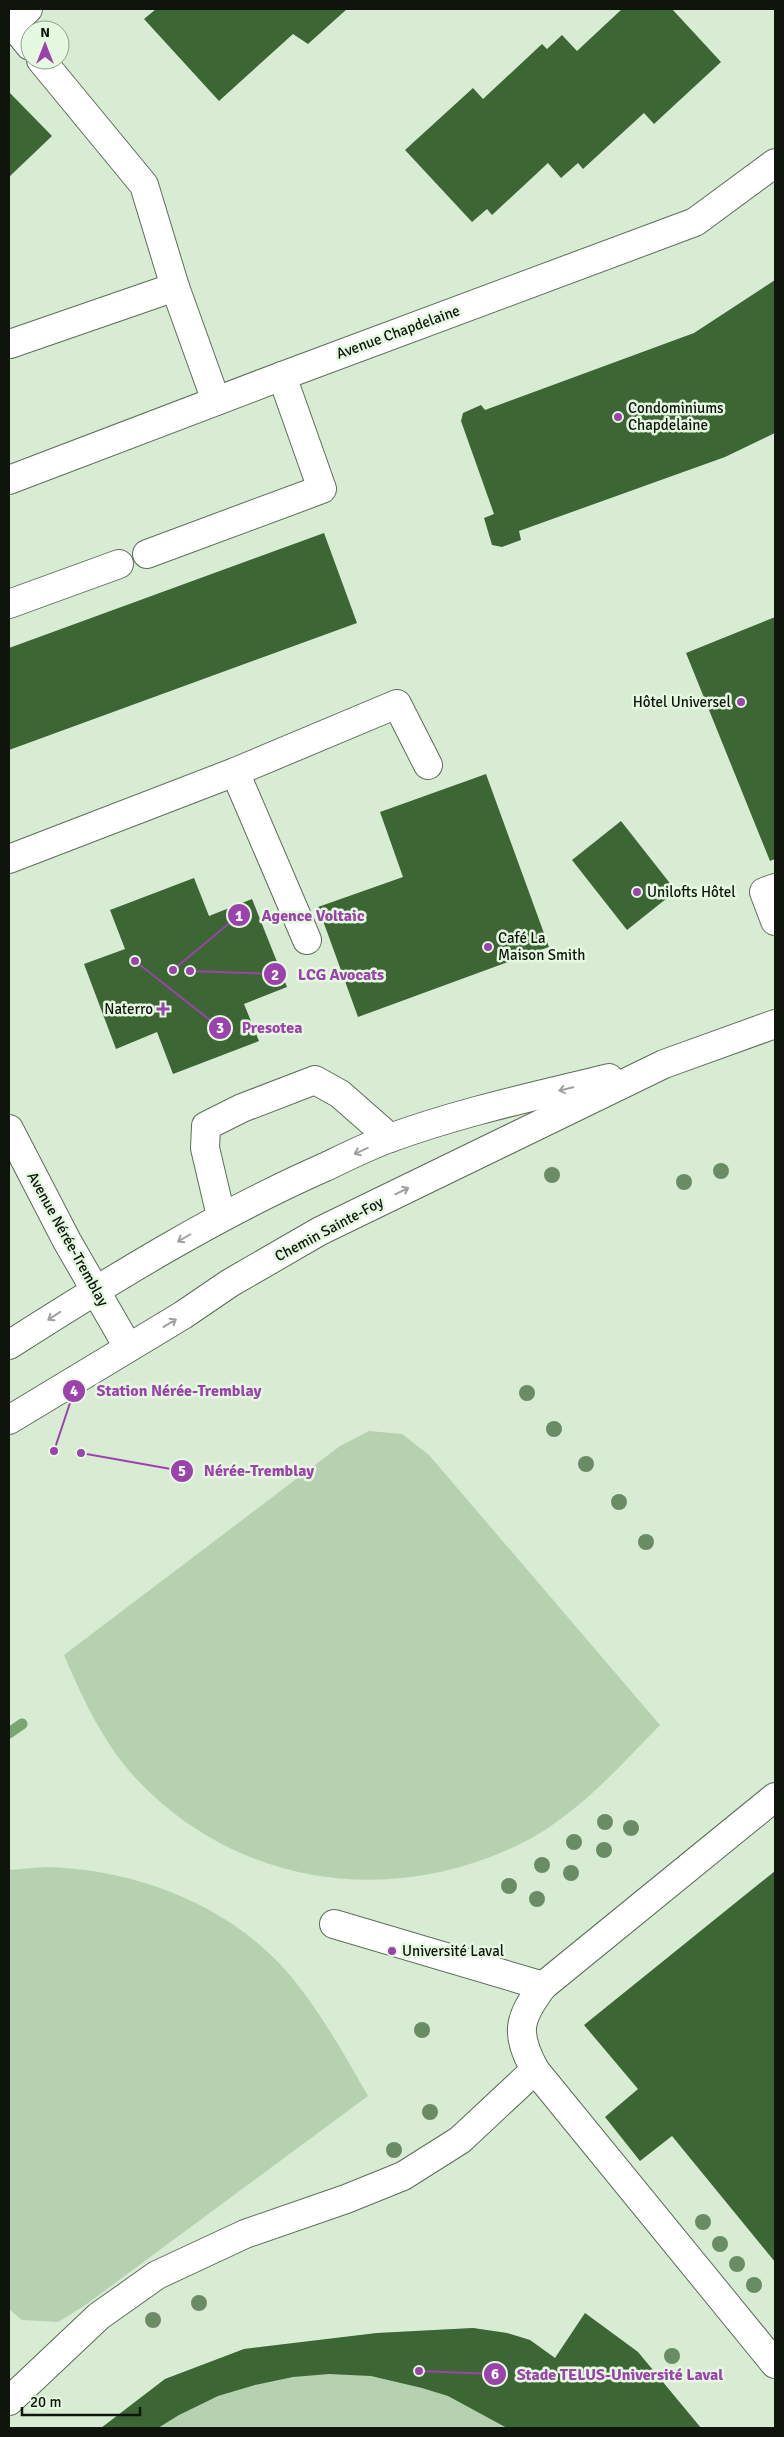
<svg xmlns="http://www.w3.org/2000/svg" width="784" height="2437" font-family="Signika,sans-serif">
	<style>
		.green { fill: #b5d1b0 }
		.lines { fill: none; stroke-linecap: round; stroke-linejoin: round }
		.stream { stroke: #79a671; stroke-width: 11 }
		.building { fill: #3d6635 }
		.minor-casing { stroke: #5c6d59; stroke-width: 30 }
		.major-casing { stroke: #5c6d59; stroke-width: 30 }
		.minor { stroke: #fff; stroke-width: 28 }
		.major { stroke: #fff; stroke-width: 28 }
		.tree { fill: #6a8c64 }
		.oneway { stroke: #9fa19e }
		.poi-dot { fill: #9c42ad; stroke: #e5f9e1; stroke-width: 2 }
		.labels { text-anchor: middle; stroke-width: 5; stroke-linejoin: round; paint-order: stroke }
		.street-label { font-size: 15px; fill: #0f150d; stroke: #e5f9e1 }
		.poi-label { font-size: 15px; fill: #0f150d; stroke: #e5f9e1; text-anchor: start }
		.leader { fill: none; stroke: #9c42ad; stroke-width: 2 }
		.callout-dot { fill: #9c42ad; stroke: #e5f9e1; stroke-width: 2 }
		.mark-label { font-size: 15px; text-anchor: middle; font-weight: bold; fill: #fff }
		.callout-label { font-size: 16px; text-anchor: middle; font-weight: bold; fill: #9c42ad; stroke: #e5f9e1; stroke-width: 5; stroke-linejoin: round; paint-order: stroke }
	</style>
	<rect width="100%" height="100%" fill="#d8ecd4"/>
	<!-- green -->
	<g class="green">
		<path d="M369 1431 402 1434 429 1455 660 1725C618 1768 576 1816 522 1843 390 1909 232 1886 131 1773 101 1738 82 1697 64 1655L340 1446Z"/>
		<path d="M45 1867C135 1869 229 1904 289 1974 320 2011 344 2054 368 2096L84 2306 58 2322 22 2320 9 2309V1870Z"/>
		<path d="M585 2313 638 2352 701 2428H101L165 2379 244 2349 377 2333 473 2328 507 2333 530 2340 555 2358Z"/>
	</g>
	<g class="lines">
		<!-- stream -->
		<path class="stream" d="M9 1733 22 1724"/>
	</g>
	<!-- building -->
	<g class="building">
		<path d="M156 9H347L308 44 293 34 219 101 144 19Z"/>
		<path d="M622 9H672L721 62 654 124 644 113 583 169 578 163 561 178 548 163 492 215 487 209 472 222 405 150 473 88 483 99 542 44 547 49 562 35 577 51Z"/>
		<path d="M9 92 52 136 9 177Z"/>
		<path d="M775 280V433L725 457 519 531 521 540 502 547 492 545 484 518 494 514 461 421 463 413 481 405 485 410 694 333Z"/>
		<path d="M324 533 357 623 9 750V648Z"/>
		<path d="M775 617V859L770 861 686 653Z"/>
		<path d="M486 774 549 947 358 1017 318 907 403 877 380 812Z"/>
		<path d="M621 821 676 891 627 930 572 860Z"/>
		<path d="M194 878 209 916 252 899 287 987 244 1004 259 1041 173 1074 157 1032 116 1049 84 964 125 949 110 910Z"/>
		<path d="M775 1871V2262L672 2136 640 2161 605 2117 638 2089 584 2025Z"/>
		<path d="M585 2313 638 2352 701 2428H507L448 2396 422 2388 371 2376 329 2374 293 2377 255 2385 218 2396 179 2415 158 2428H101L165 2379 244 2349 377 2333 473 2328 507 2333 530 2340 555 2358Z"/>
	</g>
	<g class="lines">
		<!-- minor casing -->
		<g class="minor-casing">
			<g id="minor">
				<path d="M28 9 12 24 30 46"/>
				<path d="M41 60 144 185 175 287 216 401"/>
				<path d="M10 344 175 287"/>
				<path d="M9 480 282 376 695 222 775 163"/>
				<path d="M147 554 322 489 282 376"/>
				<path d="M9 604 119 564"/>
				<path d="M235 772 307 940"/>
				<path d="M9 859 235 772 397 704 428 765"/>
				<path d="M775 888 764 892 775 921"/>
				<path d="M9 1129 67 1241 128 1347"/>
				<path d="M221 1216 205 1148 206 1126 242 1108 315 1080 340 1094 390 1138"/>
				<path d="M334 1924 543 1986"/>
				<path d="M535 2070 775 2364"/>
				<path d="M9 2401 99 2316 157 2275 245 2234 346 2199 403 2176 460 2140 535 2070C515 2033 518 2019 543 1986L775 1797"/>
			</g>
		</g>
		<!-- major casing -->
		<g class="major-casing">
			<g id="major">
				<path d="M9 1345C111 1280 214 1216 325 1167 346 1157 368 1146 390 1138 461 1112 536 1096 609 1078"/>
				<path d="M9 1420 183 1315 230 1283 320 1231 664 1064 775 1024"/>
			</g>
		</g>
		<!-- minor -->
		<use href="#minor" class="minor"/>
		<!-- major -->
		<use href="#major" class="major"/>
	</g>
	<!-- trees -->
	<g class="tree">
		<circle cx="721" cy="1171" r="8"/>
		<circle cx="552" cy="1175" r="8"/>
		<circle cx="684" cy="1182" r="8"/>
		<circle cx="527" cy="1393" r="8"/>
		<circle cx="554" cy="1429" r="8"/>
		<circle cx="586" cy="1464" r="8"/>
		<circle cx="619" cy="1502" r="8"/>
		<circle cx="646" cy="1542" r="8"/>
		<circle cx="605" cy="1822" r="8"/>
		<circle cx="631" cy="1828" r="8"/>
		<circle cx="574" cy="1842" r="8"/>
		<circle cx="604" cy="1850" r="8"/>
		<circle cx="542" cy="1865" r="8"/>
		<circle cx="571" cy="1873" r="8"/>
		<circle cx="509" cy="1886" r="8"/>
		<circle cx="537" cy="1899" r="8"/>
		<circle cx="422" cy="2030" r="8"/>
		<circle cx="430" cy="2112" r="8"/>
		<circle cx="394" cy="2150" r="8"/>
		<circle cx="703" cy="2222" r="8"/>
		<circle cx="720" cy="2244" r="8"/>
		<circle cx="737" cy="2264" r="8"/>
		<circle cx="754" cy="2285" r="8"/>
		<circle cx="199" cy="2303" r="8"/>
		<circle cx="153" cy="2320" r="8"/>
		<circle cx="672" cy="2356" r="8"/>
	</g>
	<!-- one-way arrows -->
	<defs><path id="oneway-shaft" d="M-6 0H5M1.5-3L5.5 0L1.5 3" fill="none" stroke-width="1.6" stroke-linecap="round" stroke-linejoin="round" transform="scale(1.25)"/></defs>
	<g class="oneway">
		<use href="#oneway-shaft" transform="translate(566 1089) rotate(166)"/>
		<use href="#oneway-shaft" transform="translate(361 1151) rotate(156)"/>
		<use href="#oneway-shaft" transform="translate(402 1191) rotate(-26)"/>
		<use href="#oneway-shaft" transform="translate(184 1238) rotate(150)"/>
		<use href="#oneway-shaft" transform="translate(54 1316) rotate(147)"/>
		<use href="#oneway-shaft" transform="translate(170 1323) rotate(-31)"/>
	</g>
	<!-- markers -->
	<g class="poi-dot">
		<circle cx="618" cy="417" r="5"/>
		<circle cx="741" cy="702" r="5"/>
		<circle cx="637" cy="892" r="5"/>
		<circle cx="488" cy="947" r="5"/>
		<path d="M160.5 1001.5h5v5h5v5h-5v5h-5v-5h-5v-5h5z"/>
		<circle cx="392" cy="1951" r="5"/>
	</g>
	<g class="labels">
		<!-- street labels -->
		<g class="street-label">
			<text transform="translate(398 332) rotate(-20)" y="5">Avenue Chapdelaine</text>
			<text transform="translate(329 1229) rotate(-28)" y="5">Chemin Sainte-Foy</text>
			<text transform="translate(68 1239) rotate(61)" y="5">Avenue Nérée-Tremblay</text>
		</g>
		<!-- poi labels -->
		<g class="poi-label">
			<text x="628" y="413">Condominiums<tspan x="628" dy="17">Chapdelaine</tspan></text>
			<text x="731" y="707" text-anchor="end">Hôtel Universel</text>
			<text x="647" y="897">Unilofts Hôtel</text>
			<text x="498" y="943">Café La<tspan x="498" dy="17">Maison Smith</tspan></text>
			<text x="153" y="1014" text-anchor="end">Naterro</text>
			<text x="402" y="1956">Université Laval</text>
		</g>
	</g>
	<!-- callouts -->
	<path class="leader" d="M173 970L239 915M190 971L275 974M135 961L220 1028M54 1451L74 1391M81 1453L182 1471M419 2371L495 2374"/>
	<g class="callout-dot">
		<circle cx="173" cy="970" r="5"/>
		<circle cx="190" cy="971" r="5"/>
		<circle cx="135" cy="961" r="5"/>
		<circle cx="54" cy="1451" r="5"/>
		<circle cx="81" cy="1453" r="5"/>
		<circle cx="419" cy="2371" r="5"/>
		<circle cx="239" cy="915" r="12"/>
		<circle cx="275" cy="974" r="12"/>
		<circle cx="220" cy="1028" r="12"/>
		<circle cx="74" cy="1391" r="12"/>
		<circle cx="182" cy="1471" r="12"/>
		<circle cx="495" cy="2374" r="12"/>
	</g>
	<g class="mark-label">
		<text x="239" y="921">1</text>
		<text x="275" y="980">2</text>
		<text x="220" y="1033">3</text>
		<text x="74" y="1396">4</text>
		<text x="182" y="1476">5</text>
		<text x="495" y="2379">6</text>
	</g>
	<g class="callout-label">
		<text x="313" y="921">Agence Voltaic</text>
		<text x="341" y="980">LCG Avocats</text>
		<text x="272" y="1033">Presotea</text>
		<text x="179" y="1396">Station Nérée-Tremblay</text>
		<text x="259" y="1476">Nérée-Tremblay</text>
		<text x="620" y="2380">Stade TELUS-Université Laval</text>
	</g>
	<!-- border -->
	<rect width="784" height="2437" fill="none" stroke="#0f150d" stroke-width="20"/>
	<!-- north arrow -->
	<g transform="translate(45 45)"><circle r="24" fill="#e5f9e1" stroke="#8f9e8c"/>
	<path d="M0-4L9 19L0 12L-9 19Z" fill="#9c42ad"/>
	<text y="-8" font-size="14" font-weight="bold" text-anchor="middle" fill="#0f150d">N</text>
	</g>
	<!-- scale -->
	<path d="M22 2407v8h118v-8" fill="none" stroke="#0f150d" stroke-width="2.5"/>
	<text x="30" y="2407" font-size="15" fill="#0f150d" stroke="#e5f9e1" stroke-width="4" paint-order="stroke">20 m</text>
</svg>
